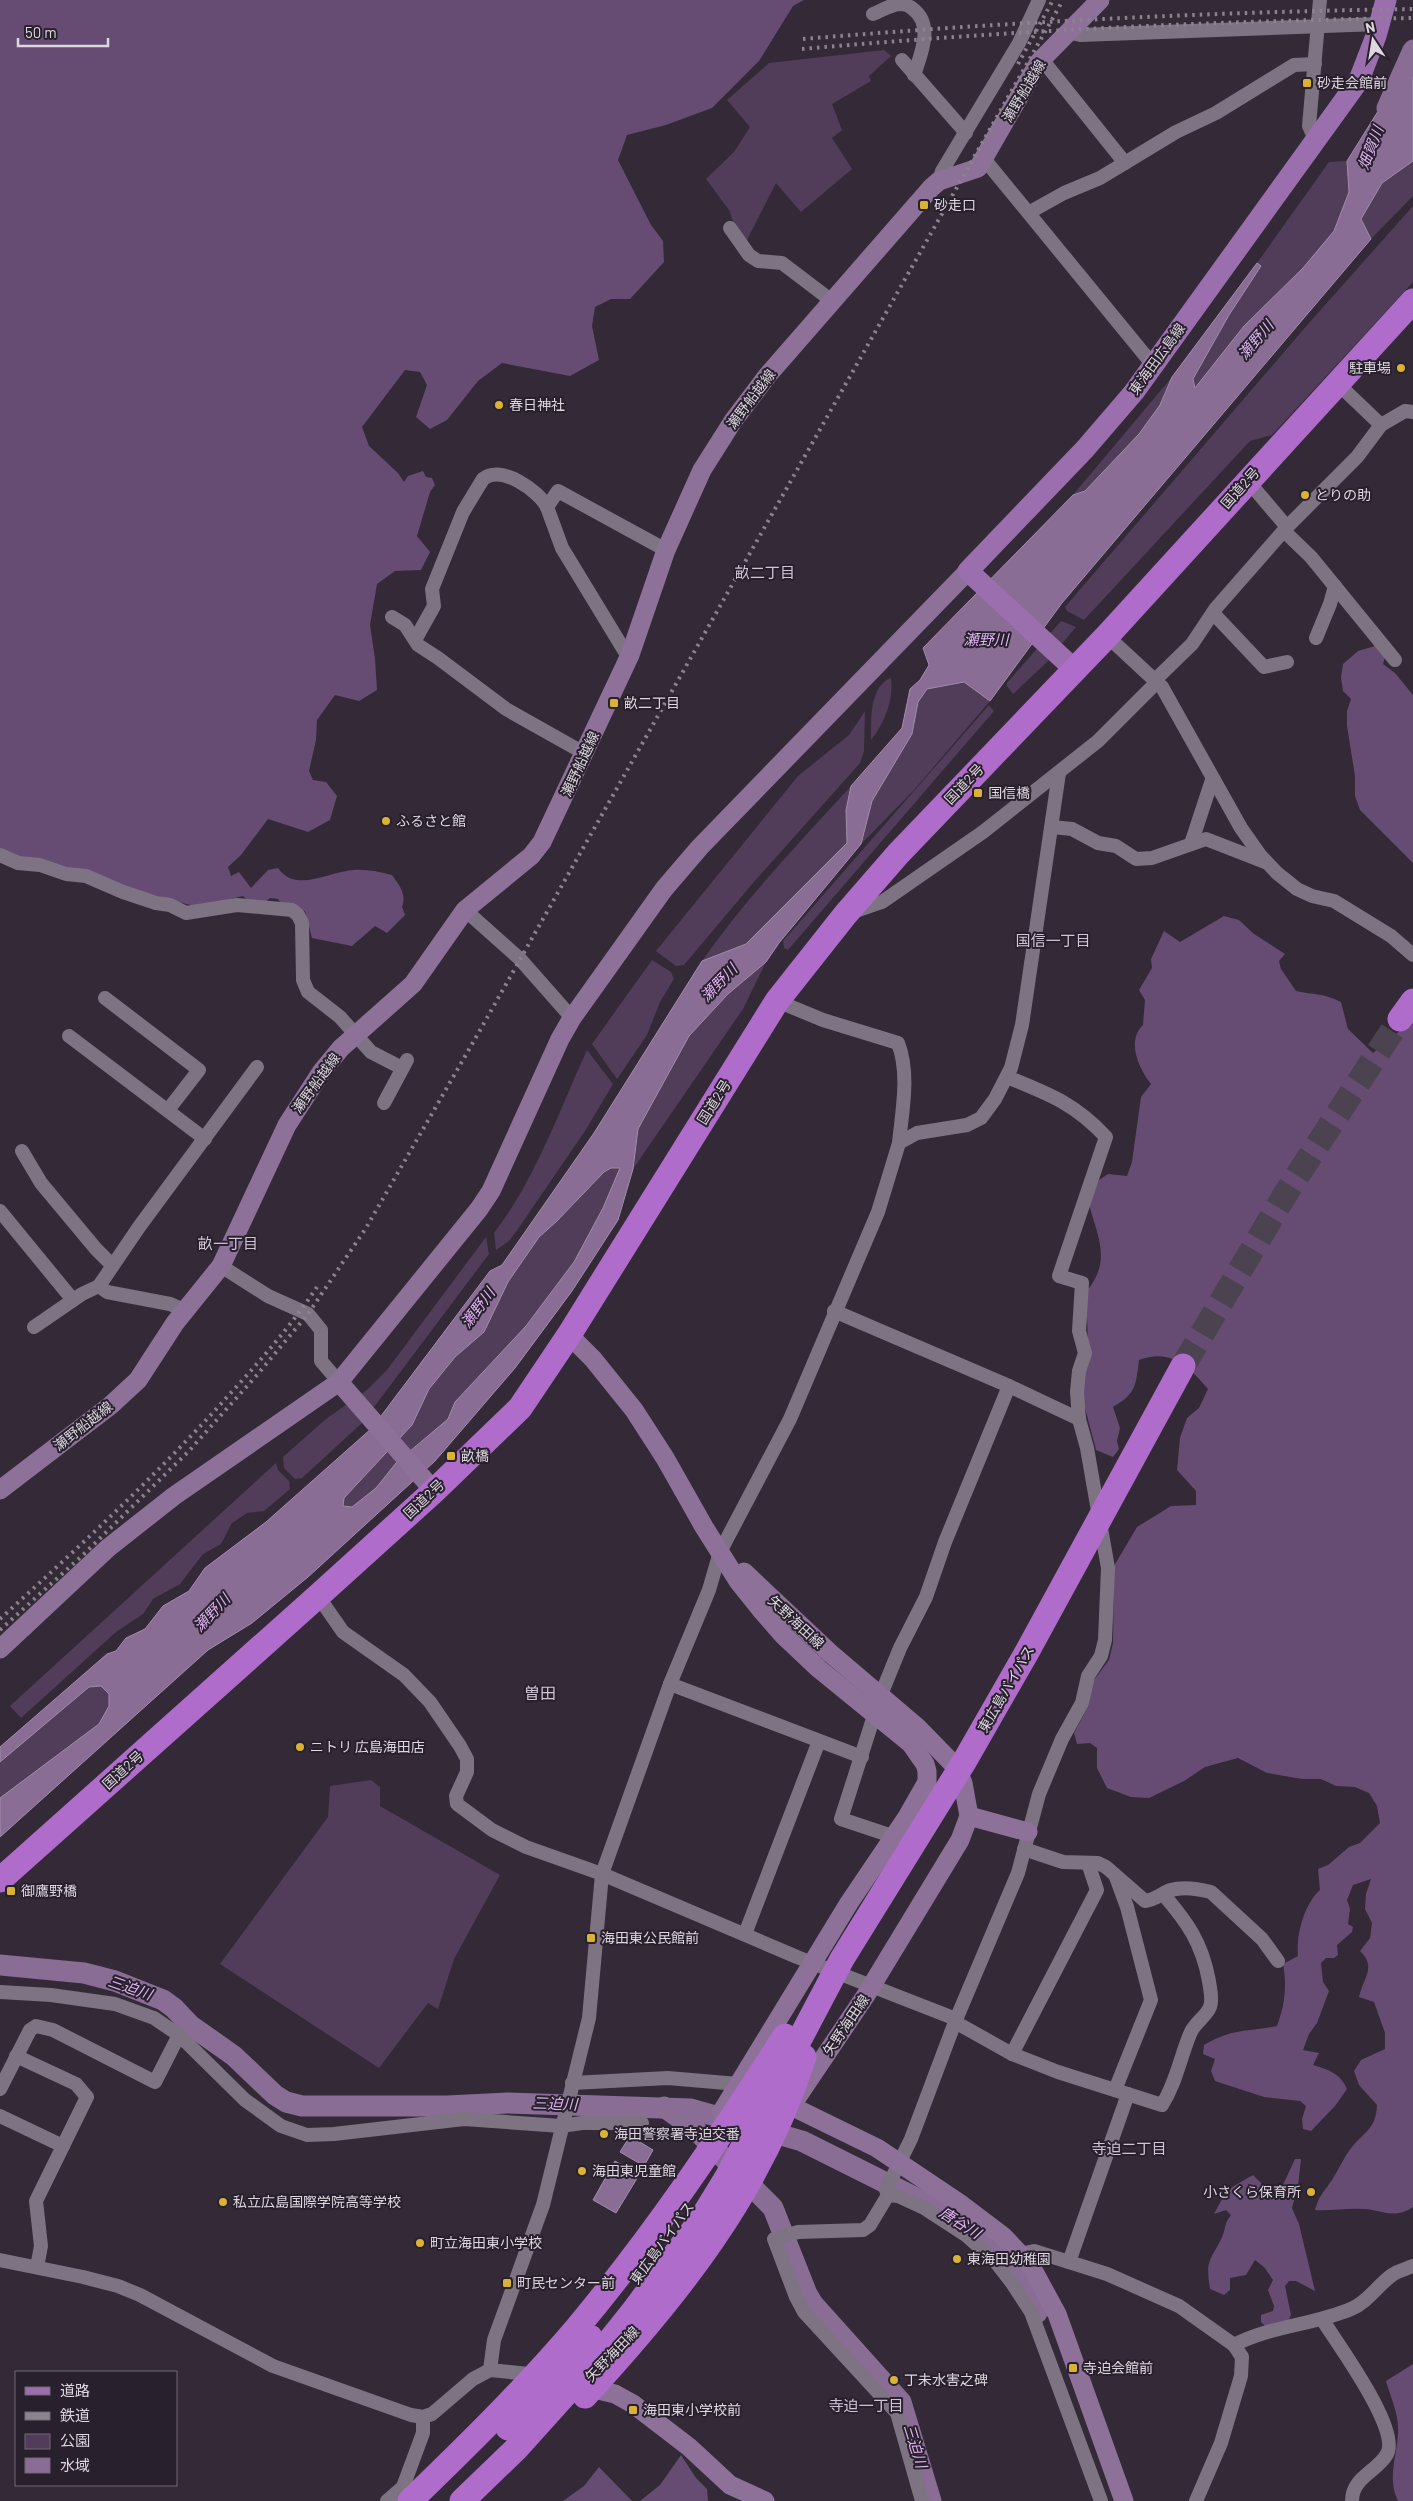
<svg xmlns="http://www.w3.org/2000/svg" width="1413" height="2501" font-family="Barlow,'Noto Sans JP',sans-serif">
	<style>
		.green { fill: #513d59 }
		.forest { fill: #664c72 }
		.water { fill: #896d95; stroke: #a28dab; fill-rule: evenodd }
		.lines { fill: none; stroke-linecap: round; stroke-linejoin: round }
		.river { stroke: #896d95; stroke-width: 21 }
		.highway-tunnel { stroke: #4c4350; stroke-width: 25; stroke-dasharray: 25 12; stroke-linecap: butt }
		.street { stroke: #7e7383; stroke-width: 14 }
		.secondary { stroke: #8d7199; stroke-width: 19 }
		.primary { stroke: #9b6fae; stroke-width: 21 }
		.highway { stroke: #af6ccb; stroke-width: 25 }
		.rail { stroke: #8b838e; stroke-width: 4; stroke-dasharray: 2.5 5; stroke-linecap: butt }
		.poi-dot { fill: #dab334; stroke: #29202d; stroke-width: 2 }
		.labels { text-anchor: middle; stroke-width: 4; stroke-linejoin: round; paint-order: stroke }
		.poi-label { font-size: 14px; fill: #ddd7df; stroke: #29202d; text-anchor: start }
		.street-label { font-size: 14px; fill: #ddd7df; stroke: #29202d }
		.water-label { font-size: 15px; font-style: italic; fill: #dfb4f3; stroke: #29202d }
		.neighbourhood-label { font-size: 15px; fill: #d0c5d6; stroke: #29202d }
		.quarter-label { font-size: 16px; fill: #d0c5d6; stroke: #29202d }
	</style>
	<rect width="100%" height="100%" fill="#332937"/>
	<!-- green -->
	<g class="green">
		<path d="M884 50 891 56 869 76 871 81 832 104 842 130 832 138 852 169 801 212 776 183 746 242 735 227 729 210 706 179 734 152 750 127 727 100 769 63Z"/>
		<path d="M1347 161 1349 192 1334 231 1303 268 1244 326 1195 388 1193 380 1229 315 1260 267 1257 263 1329 162Z"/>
		<path d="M1413 161V196L1371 239 1361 219 1382 183Z"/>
		<path d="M1413 206V282L1272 435 1250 441 1084 620 1067 611 1065 607 1309 323Z"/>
		<path d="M1172 377 1160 405 1139 434 1085 491 1073 495Z"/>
		<path d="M1061 621 1076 627 1046 663 1013 694 1007 686V683Z"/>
		<path d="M891 678C894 700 884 724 871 740 871 722 869 686 891 678Z"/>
		<path d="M964 682 990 701 914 790 861 844 872 801 912 735 918 702 927 689Z"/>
		<path d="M989 705 994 711 788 950 784 948 783 941Z"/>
		<path d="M865 711 864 751 860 763 753 883 684 965 676 966 656 951 798 776 849 735Z"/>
		<path d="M851 786 846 810 847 843 746 944 702 961C746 898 799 843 851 786Z"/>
		<path d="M652 960 671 972 674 979 660 1002 647 1035 617 1079 592 1044Z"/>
		<path d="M766 962 743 1009 633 1169 638 1129 689 1036 728 994Z"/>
		<path d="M587 1050 613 1084 585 1131 518 1229 509 1241 496 1250 494 1233C535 1180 559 1111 587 1050Z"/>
		<path d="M611 1168H620L603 1208 574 1262 526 1326 455 1402 448 1419 396 1463 376 1488 352 1507 343 1506 344 1498 412 1425 429 1389 455 1357 484 1332 508 1282 539 1237 556 1222 604 1172Z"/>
		<path d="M486 1237 489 1254 362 1423 302 1478 295 1479 284 1468 283 1457 326 1419 367 1390 387 1370Z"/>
		<path d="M276 1463 278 1470 289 1481 290 1489 264 1511 247 1513 232 1523 221 1544 203 1554 180 1584 153 1599 143 1614 116 1632 21 1718 10 1706Z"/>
		<path d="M101 1686 109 1694V1706L99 1724 0 1798V1762L89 1687Z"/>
		<path d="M371 1780 380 1787V1806L500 1875 454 1959 438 2009 428 2003 379 2068 220 1964 328 1817 330 1786Z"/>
	</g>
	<!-- forest -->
	<g class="forest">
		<path d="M0 0H804L793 6 759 61 712 108 666 125 627 135 618 160 651 225 663 241 664 262 630 299H611L595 307 592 326 599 360 570 376 502 363 478 381 447 420 430 429 416 417 427 385 420 372 405 370 362 427 369 446 398 473 404 482 408 476 423 471 426 477 432 478 435 485 430 492 417 536 430 552 421 570 395 571 377 584 370 625 375 659 377 690 359 701 335 695 317 720 316 740 309 771 313 780 326 782 337 796 330 820 308 832 268 819 241 855 228 867 231 876 239 872 251 888 268 870 278 868C296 894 329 871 354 870 367 869 379 872 392 875 399 885 407 894 402 907L405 915 387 933 375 926 352 946 312 938 305 911 282 905 278 899 270 898 262 905 250 903 243 896 197 907 0 852Z"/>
		<path d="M1375 646 1385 657 1383 664 1395 673 1413 695V863L1360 810 1355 796V776L1347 726V711L1351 699 1343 691 1341 678 1343 664 1358 651Z"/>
		<path d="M1224 916 1239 920 1254 934 1285 954 1279 961 1281 969 1296 991C1314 995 1323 993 1341 1002L1348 1029 1373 1053 1413 1020V2207C1393 2220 1384 2210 1363 2209 1347 2208 1331 2211 1315 2210 1319 2195 1324 2192 1332 2180 1339 2169 1344 2157 1352 2147 1365 2131 1376 2129 1377 2105L1359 2085 1354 2071 1361 2060 1385 2049V2033L1374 2002 1359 1997C1363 1978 1377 1967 1360 1951L1370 1938 1372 1923 1365 1909 1366 1894 1371 1879 1353 1885 1347 1900 1350 1909 1348 1924 1353 1927 1352 1932 1337 1945 1338 1955 1334 1958H1326L1321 1963 1323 1982 1329 1991 1317 2023 1309 2034 1303 2050 1319 2053 1313 2065C1329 2070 1340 2073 1347 2089L1335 2106 1311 2131 1303 2129 1302 2119 1306 2106 1300 2101 1264 2097 1215 2081 1211 2071 1215 2059 1203 2054 1204 2045C1233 2028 1246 2032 1277 2026 1285 2005 1287 1985 1283 1964L1298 1956C1296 1935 1304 1904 1320 1890L1318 1869 1328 1865 1349 1847 1360 1843 1380 1823 1377 1806 1369 1793 1355 1787 1336 1786 1321 1779H1302L1267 1773 1238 1758 1205 1767 1184 1781 1149 1798 1131 1797 1107 1788 1097 1768V1748L1090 1743 1077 1744 1074 1733 1089 1705 1091 1684 1109 1660 1113 1643 1114 1566 1137 1527 1171 1506 1196 1505V1491L1177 1470 1180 1438 1187 1418 1199 1408 1208 1389C1189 1366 1170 1348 1139 1360 1136 1385 1136 1394 1113 1407L1120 1428 1117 1441 1119 1449 1113 1457 1096 1450 1084 1404 1082 1379 1088 1342 1086 1292C1112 1261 1098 1238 1089 1204L1099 1180 1108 1174 1127 1176 1132 1162 1141 1097 1151 1084C1139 1069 1126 1041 1143 1025L1145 1000 1139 990 1152 968 1151 959 1164 931 1180 942Z"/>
		<path d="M1295 2159H1301L1298 2186 1292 2208 1299 2224 1315 2291 1296 2281H1289L1285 2286 1291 2315 1288 2321 1266 2327 1261 2322V2315L1273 2311 1274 2306 1268 2290 1273 2280 1264 2267 1255 2260 1246 2275 1230 2278V2290L1224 2295 1210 2289C1205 2258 1211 2261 1222 2237 1226 2229 1224 2223 1231 2215L1226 2210 1214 2214 1227 2190 1253 2175 1268 2190 1281 2189Z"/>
		<path d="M1413 2364V2501H1398C1386 2476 1399 2453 1398 2427 1398 2413 1390 2395 1386 2381Z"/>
		<path d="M681 2455 696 2478 707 2489 708 2501H640L660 2485Z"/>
		<path d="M599 2467 632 2501H563L584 2486Z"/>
	</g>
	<!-- water -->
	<g class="water">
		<path d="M1413 75V161L1382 183 1361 219 1371 239 1062 603 990 701 964 682 927 689 918 702 912 734 872 801 861 844 779 943 766 962 728 994 689 1036 638 1129 633 1169 618 1220 572 1291 515 1368 435 1461 308 1577 252 1623 208 1650 0 1837V1798L99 1724 109 1706V1694L101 1686 89 1687 0 1762V1747L107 1654 116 1651 126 1638 145 1629 163 1606 189 1591 205 1568 266 1522 372 1428 490 1271 502 1265 594 1133 702 961 746 944 847 843 846 810 851 786 902 728 910 689 920 680 929 665 923 648 1073 495 1085 491 1139 434 1160 405 1172 377 1257 263 1261 266 1229 315 1193 379 1195 388 1244 326 1303 268 1334 231 1349 192 1347 161 1395 84ZM611 1168H620L603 1208 574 1262 526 1326 455 1402 448 1419 396 1463 376 1488 352 1507 343 1506 344 1498 412 1425 429 1389 455 1357 484 1332 508 1282 539 1237 556 1222 604 1172Z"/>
		<path d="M630 2136 653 2150 644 2166 620 2152Z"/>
		<path d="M615 2161 639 2175 616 2213 593 2200Z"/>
	</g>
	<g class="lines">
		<!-- river -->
		<g class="river">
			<path d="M1387 108 1413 50"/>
			<path d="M0 1965 84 1973 115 1981 163 2000 174 2008 190 2025 234 2056 275 2095 286 2102 302 2106H447L508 2103 691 2109 802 2141 958 2219C992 2244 1020 2274 1037 2313"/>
			<path d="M664 2107 696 2130 773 2208 807 2294 813 2304 901 2402 931 2501"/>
		</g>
		<!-- highway-tunnel -->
		<path class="highway-tunnel" d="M1183 1366 1286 1193 1400 1019"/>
		<!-- street -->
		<g class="street">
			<path d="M873 14C881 11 890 5 899 4 905 4 908 5 913 9 934 25 921 54 914 75"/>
			<path d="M1069 32 1080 35 1379 24"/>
			<path d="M902 60 966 133"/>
			<path d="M1039 62 1048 67 1125 163"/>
			<path d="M1315 139 1309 126 1320 0"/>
			<path d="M985 160 1153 365"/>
			<path d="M939 181 942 171 1019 43 1039 0"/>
			<path d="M1030 212 1064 193 1100 178 1176 132 1216 113 1294 65 1315 64"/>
			<path d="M730 228 749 255 758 261 782 263 832 301"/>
			<path d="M1337 383 1381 425"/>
			<path d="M1247 480 1287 527"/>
			<path d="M1284 531 1311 557 1395 660"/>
			<path d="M1213 613 1264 667 1287 662"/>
			<path d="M392 617 405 625 418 645 438 658 506 709 584 753"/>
			<path d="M1107 636 1162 687 1241 828 1260 855 1277 873 1297 889 1312 896 1334 901 1391 936 1413 955"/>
			<path d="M1316 638 1330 604 1335 586"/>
			<path d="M415 640 434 606 432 589 463 512 483 479C501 464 539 491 547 507"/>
			<path d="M630 655 624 650 562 548 547 507 558 491 666 550"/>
			<path d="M1155 680 1192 644 1216 608 1287 527 1357 457 1381 425 1405 411 1413 412"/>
			<path d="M1052 827 1072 829 1098 843 1116 846 1136 859 1152 858 1206 839 1265 862"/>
			<path d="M1191 844 1212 780"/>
			<path d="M0 855 18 863 40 865 66 874 86 876 123 892 156 903 170 905 186 913 237 905 292 910 298 915 302 923 303 980 308 992 340 1017 371 1052 402 1068"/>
			<path d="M465 910 520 959 572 1018"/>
			<path d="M850 913 882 902 983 832 1098 741 1157 682"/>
			<path d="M105 998 199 1070 168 1110"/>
			<path d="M777 1001 823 1020 898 1043C910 1074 902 1111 899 1143"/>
			<path d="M69 1036 205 1139"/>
			<path d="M1007 1077C1049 1094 1074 1103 1106 1137L1059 1276 1082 1283 1079 1331 1085 1353 1079 1371 1077 1392 1079 1419"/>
			<path d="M384 1103 407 1060"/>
			<path d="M22 1151 41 1183 96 1249 112 1265"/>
			<path d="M0 1211 73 1300"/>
			<path d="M221 1266 268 1296 308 1314 321 1330V1361L339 1382"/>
			<path d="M99 1286 107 1292 170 1304 184 1310"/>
			<path d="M834 1311 1009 1386 1079 1419 1087 1448 1108 1568 1105 1640 1101 1656 1088 1676 1082 1703 1062 1739 1039 1794 1018 1873 955 2022 911 2139 886 2190 888 2195 870 2225 863 2230 798 2232 774 2239 796 2297 804 2312 897 2413 922 2501"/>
			<path d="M34 1327 82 1294 99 1286 139 1227 257 1067"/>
			<path d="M318 1596 343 1632 404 1675 430 1702 460 1746 467 1759V1772L456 1796 457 1804 492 1830 526 1847 602 1874 797 1957 956 2019"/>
			<path d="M670 1684 862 1757"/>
			<path d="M895 1837 841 1819 880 1697 900 1648 926 1597 945 1542 1009 1386"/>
			<path d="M1024 1849 1063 1862 1098 1863 1106 1867 1145 1901C1155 1900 1162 1893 1171 1890 1184 1886 1199 1889 1211 1892L1262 1939 1278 1961"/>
			<path d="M745 1934 819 1741"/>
			<path d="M0 1992 51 1995 115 2004 154 2018 179 2035 245 2100 281 2126 307 2135 334 2134 464 2119 561 2126 582 2123H642"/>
			<path d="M955 2022 1012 2054 1058 2072 1162 2105C1176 2083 1180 2058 1190 2034 1194 2023 1206 2017 1210 2007 1213 1999 1210 1989 1209 1981 1202 1943 1188 1923 1163 1894"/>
			<path d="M1012 2054 1097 1890 1088 1863"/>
			<path d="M16 2056 76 2084 87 2097 36 2201 41 2246 37 2267"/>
			<path d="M572 2083 668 2078 738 2084 745 2087"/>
			<path d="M0 2089 30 2030 36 2026 53 2030 155 2082 179 2035"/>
			<path d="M1115 2090 1151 2000 1127 1907 1116 1877"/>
			<path d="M0 2116 63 2146"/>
			<path d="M888 2195 898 2196 924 2208 967 2236 995 2261 1012 2283 1031 2312 1101 2501"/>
			<path d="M1020 2254 1034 2251 1107 2274 1179 2306 1234 2345C1270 2326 1313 2325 1351 2309 1368 2302 1377 2286 1392 2275 1397 2271 1406 2269 1413 2266"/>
			<path d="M0 2260 83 2277 118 2286 140 2295 273 2366 411 2415 423 2417 432 2414 473 2379 490 2370 538 2375"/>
			<path d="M1069 2262 1128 2094"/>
			<path d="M1322 2319C1336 2342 1401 2429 1387 2454 1377 2472 1352 2477 1352 2501"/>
			<path d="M490 2370 494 2340 543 2205 589 2018 602 1874 670 1684 709 1590 720 1552 790 1419 878 1212 899 1143 917 1133 967 1125 981 1118 995 1099 1011 1068 1022 1025 1059 773"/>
			<path d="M387 2501 403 2487 423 2433V2417"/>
			<path d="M1196 2501 1221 2443 1241 2376 1242 2357 1234 2345"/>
		</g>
		<!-- secondary -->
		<g class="secondary">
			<path d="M569 1335 593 1359 634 1410 665 1458 704 1527 738 1581 762 1611 783 1635 819 1669 911 1744 925 1764 927 1771V1782L907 1817 849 1903 721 2113"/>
			<path d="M339 1382 434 1491"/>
			<path d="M0 1490 111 1405 138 1380 175 1323 221 1266 287 1125 322 1071 341 1048 413 984 465 910 531 856 542 842 630 655 666 550 702 470 733 421 767 376 931 188 939 181 978 168 1039 62 1100 0"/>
			<path d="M744 1572 830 1653 917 1727 956 1767 963 1783 969 1816 960 1840 866 1995 794 2102"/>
			<path d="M0 1649 108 1548 174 1496 339 1382 479 1209 491 1191 560 1039 572 1018 664 889 700 847 968 571"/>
			<path d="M969 1816 1028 1832"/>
			<path d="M791 2106 877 2148 962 2205 1003 2236 1020 2254 1032 2268 1057 2314 1124 2501"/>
			<path d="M581 2386 615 2394 633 2404 689 2447 730 2485 765 2501"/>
		</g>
		<!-- primary -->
		<path class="primary" d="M1074 669 968 571 1085 449 1134 392 1359 80 1376 36 1386 0"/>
		<!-- highway -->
		<g class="highway">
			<path d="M1400 1019 1413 1001"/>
			<path d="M0 1880 318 1596 434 1491 520 1408 569 1335 777 1001 845 915 898 854 1107 636 1413 301"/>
			<path d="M585 2396C679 2294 761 2191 804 2057"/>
			<path d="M508 2428 548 2388 590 2337"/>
			<path d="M410 2501C467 2446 524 2390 576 2329 653 2237 721 2136 785 2036"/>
			<path d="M462 2501 517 2448 580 2378 635 2309 700 2221 727 2177 842 1959 964 1762 1027 1652 1183 1366"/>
		</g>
		<!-- rail -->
		<g class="rail">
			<path d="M803 39C1006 22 1209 12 1413 9"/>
			<path d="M802 49C1006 31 1209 21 1413 18"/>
			<path d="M1018 64 1053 0"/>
			<path d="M0 1619C79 1547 157 1475 228 1396 260 1361 291 1326 317 1287"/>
			<path d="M0 1630 84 1554 188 1452 257 1375 308 1314 366 1228 479 1032 1063 0"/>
		</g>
	</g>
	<!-- markers -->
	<g class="poi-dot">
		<rect x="1302" y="78" width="10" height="10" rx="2.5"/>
		<rect x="919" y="200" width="10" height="10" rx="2.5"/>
		<circle cx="1401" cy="368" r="5"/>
		<circle cx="499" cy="405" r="5"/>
		<circle cx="1305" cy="495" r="5"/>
		<rect x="609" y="698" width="10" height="10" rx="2.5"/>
		<rect x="973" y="788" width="10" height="10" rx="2.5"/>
		<circle cx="386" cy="821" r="5"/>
		<rect x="446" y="1451" width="10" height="10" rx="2.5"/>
		<circle cx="300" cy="1747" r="5"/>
		<rect x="6" y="1886" width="10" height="10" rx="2.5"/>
		<rect x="586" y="1933" width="10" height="10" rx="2.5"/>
		<circle cx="604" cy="2134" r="5"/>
		<circle cx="582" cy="2171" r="5"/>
		<circle cx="1311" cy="2192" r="5"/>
		<circle cx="223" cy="2202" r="5"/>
		<circle cx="420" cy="2243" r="5"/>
		<circle cx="957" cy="2259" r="5"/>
		<rect x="502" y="2278" width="10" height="10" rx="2.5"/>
		<rect x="1068" y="2363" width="10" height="10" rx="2.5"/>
		<circle cx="894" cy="2380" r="5"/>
		<rect x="628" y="2405" width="10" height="10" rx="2.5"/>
	</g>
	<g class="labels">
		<!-- poi labels -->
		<g class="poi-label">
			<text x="1317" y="88">砂走会館前</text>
			<text x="934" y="210">砂走口</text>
			<text x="1391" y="373" text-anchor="end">駐車場</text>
			<text x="509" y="410">春日神社</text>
			<text x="1315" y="500">とりの助</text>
			<text x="624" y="708">畝二丁目</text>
			<text x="988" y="798">国信橋</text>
			<text x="396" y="826">ふるさと館</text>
			<text x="461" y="1461">畝橋</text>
			<text x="310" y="1752">ニトリ 広島海田店</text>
			<text x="21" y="1896">御鷹野橋</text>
			<text x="601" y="1943">海田東公民館前</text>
			<text x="614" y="2139">海田警察署寺迫交番</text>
			<text x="592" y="2176">海田東児童館</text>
			<text x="1301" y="2197" text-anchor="end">小さくら保育所</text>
			<text x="233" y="2207">私立広島国際学院高等学校</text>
			<text x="430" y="2248">町立海田東小学校</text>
			<text x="967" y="2264">東海田幼稚園</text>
			<text x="517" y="2288">町民センター前</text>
			<text x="1083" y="2373">寺迫会館前</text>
			<text x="904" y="2385">丁未水害之碑</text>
			<text x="643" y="2415">海田東小学校前</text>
		</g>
		<!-- street labels -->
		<g class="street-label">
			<text transform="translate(1024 91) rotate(-59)" y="5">瀬野船越線</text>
			<text transform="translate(1157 359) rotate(-54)" y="5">東海田広島線</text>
			<text transform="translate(751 399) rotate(-53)" y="5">瀬野船越線</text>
			<text transform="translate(1240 488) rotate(-48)" y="5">国道2号</text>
			<text transform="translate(580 764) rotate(-65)" y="5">瀬野船越線</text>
			<text transform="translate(964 784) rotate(-46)" y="5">国道2号</text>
			<text transform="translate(316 1083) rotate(-54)" y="5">瀬野船越線</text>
			<text transform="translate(714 1102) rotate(-58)" y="5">国道2号</text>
			<text transform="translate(83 1426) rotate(-38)" y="5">瀬野船越線</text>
			<text transform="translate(424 1499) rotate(-43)" y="5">国道2号</text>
			<text transform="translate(796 1622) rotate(43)" y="5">矢野海田線</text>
			<text transform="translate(1006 1689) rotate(-60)" y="5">東広島バイパス</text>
			<text transform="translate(123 1770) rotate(-42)" y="5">国道2号</text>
			<text transform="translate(846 2025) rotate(-56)" y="5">矢野海田線</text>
			<text transform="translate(662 2243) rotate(-54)" y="5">東広島バイパス</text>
			<text transform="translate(612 2354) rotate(-46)" y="5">矢野海田線</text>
		</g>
		<!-- water labels -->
		<g class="water-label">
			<text transform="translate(1371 148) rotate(-69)" y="5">畑賀川</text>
			<text transform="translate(1256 340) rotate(-50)" y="5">瀬野川</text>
			<text x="986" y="645">瀬野川</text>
			<text transform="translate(719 983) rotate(-46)" y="5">瀬野川</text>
			<text transform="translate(478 1308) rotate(-53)" y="5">瀬野川</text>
			<text transform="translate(212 1613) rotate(-47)" y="5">瀬野川</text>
			<text transform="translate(130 1988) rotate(19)" y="5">三迫川</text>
			<text transform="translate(555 2104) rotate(2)" y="5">三迫川</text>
			<text transform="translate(960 2223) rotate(32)" y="5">唐谷川</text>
			<text transform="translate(915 2446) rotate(73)" y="5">三迫川</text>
		</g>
		<!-- neighbourhood labels -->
		<g class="neighbourhood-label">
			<text x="765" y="578">畝二丁目</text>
			<text x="1053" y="946">国信一丁目</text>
			<text x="228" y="1249">畝一丁目</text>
			<text x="1129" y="2154">寺迫二丁目</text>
			<text x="866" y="2411">寺迫一丁目</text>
		</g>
		<!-- quarter labels -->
		<g class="quarter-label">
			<text x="540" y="1699">曽田</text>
		</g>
	</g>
	<!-- legend -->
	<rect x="15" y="2371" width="162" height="115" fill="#29202d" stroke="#716974"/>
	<rect x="25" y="2387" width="25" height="8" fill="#9b6fae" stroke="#716974"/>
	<text x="60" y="2396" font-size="15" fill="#ddd7df">道路</text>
	<rect x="25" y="2412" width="25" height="8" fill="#8b838e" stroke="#716974"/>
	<text x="60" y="2421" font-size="15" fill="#ddd7df">鉄道</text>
	<rect x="25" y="2434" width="25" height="15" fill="#513d59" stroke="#716974"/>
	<text x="60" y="2446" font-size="15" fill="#ddd7df">公園</text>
	<rect x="25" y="2458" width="25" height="15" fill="#896d95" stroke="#716974"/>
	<text x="60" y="2471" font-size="15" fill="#ddd7df">水域</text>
	<!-- north arrow -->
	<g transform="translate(1373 40) rotate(348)" stroke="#29202d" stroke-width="4" paint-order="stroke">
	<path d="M0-4L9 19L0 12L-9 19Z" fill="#ddd7df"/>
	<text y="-8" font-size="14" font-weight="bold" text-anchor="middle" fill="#ddd7df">N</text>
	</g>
	<!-- scale -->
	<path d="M18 38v8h90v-8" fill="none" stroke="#ddd7df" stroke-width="2.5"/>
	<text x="25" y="38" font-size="15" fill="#ddd7df" stroke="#29202d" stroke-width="4" paint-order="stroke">50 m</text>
</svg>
